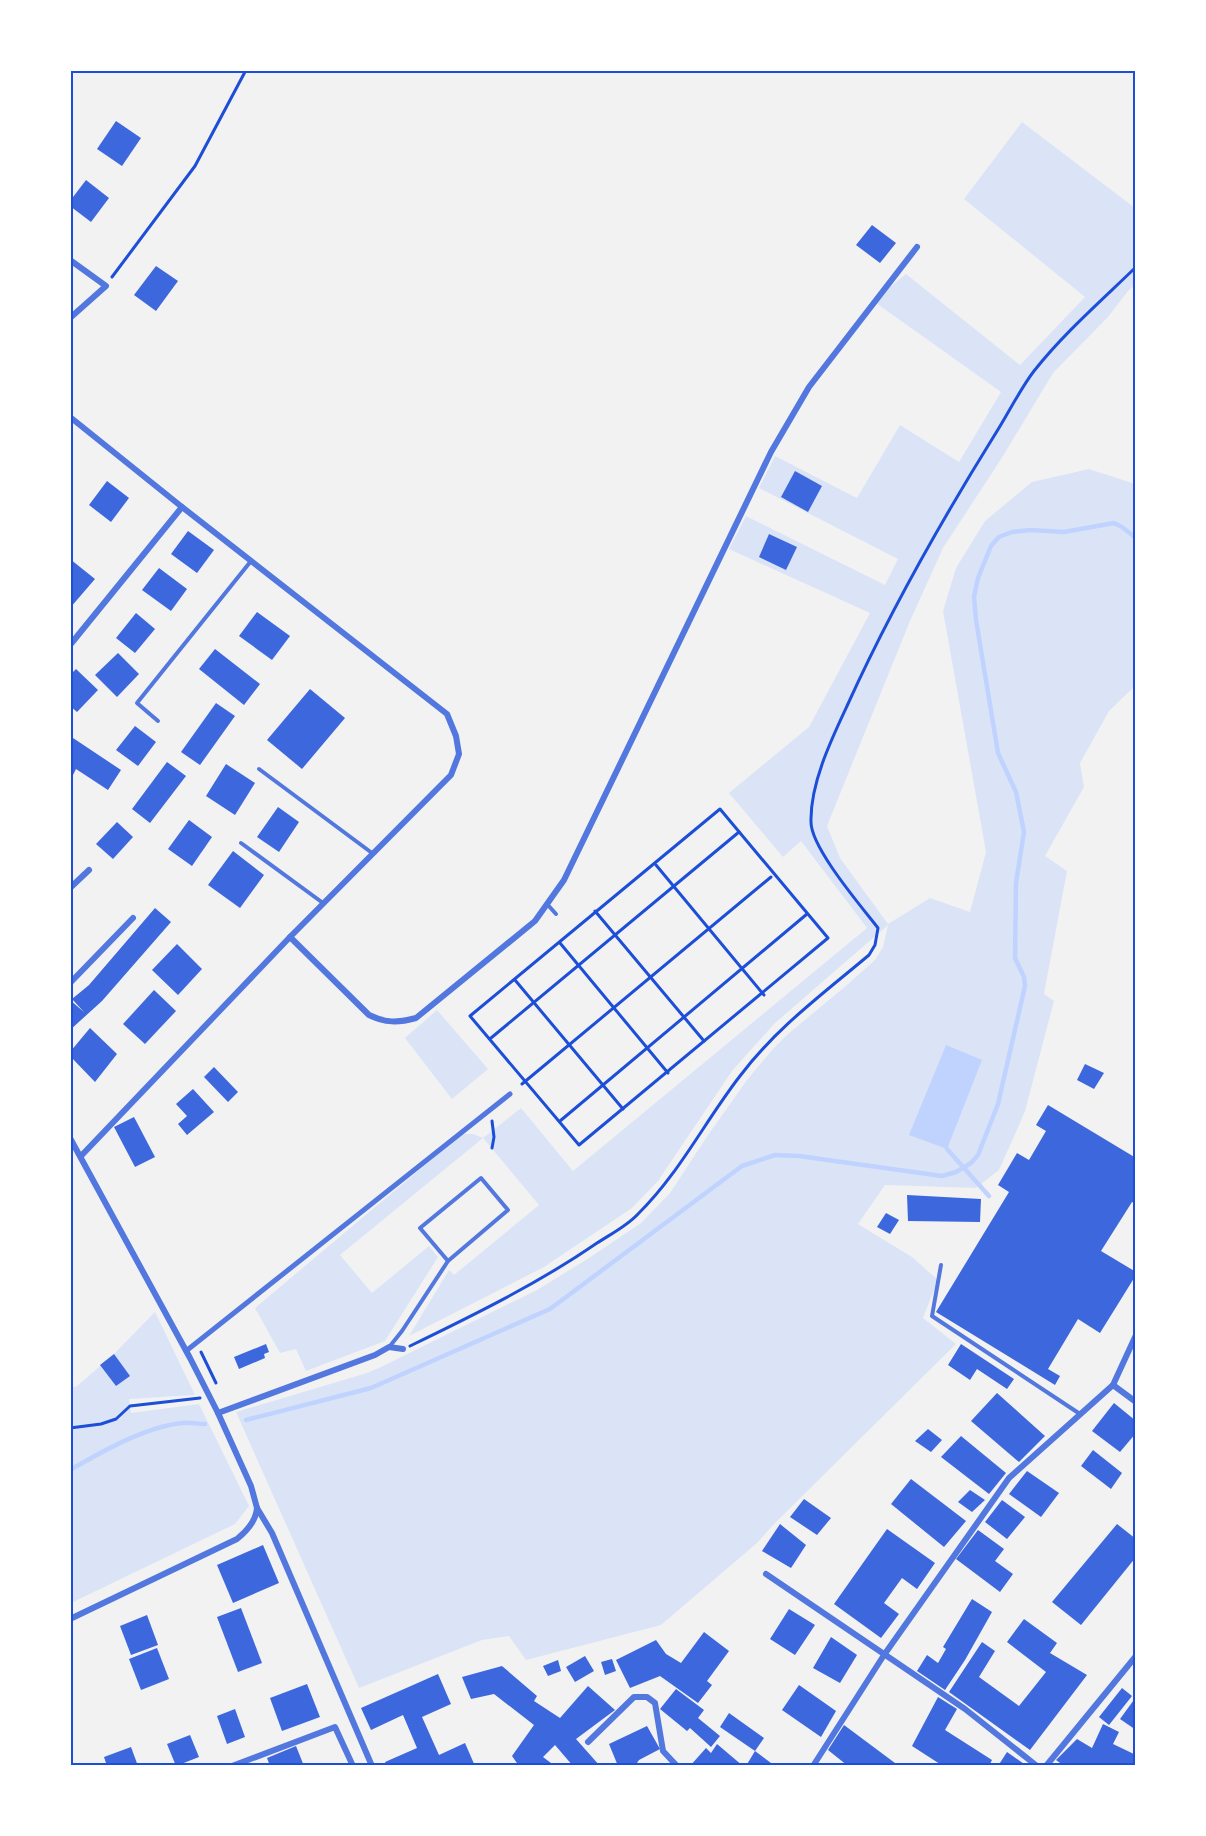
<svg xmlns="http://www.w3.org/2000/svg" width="1206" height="1836" font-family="Karla,sans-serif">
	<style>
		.green { fill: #dbe4f7 }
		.water { fill: #bfd3fe }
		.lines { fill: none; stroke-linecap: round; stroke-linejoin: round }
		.stream { stroke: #bfd3fe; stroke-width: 4.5 }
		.building { fill: #3d67dc }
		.path { stroke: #1d4ed8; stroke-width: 3 }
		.service { stroke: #5277de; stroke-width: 4 }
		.pedestrian { stroke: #5277de; stroke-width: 5 }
		.minor { stroke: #5277de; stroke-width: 6 }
		.neatline { fill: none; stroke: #1d4ed8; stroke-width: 2 }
	</style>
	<rect width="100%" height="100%" fill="#f2f2f2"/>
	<!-- green -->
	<g class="green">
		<path d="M1022 122 1135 208V285L1128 291 1108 317 1053 373 1003 456 943 548 910 621 827 826 840 858 888 924 930 898 970 912 986 852 943 611 956 568 985 521 1032 482 1089 469 1135 484V686L1109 711 1080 763 1084 787 1045 856 1067 871 1044 994 1054 1001 1025 1111 1016 1132 999 1170 976 1188 885 1185 858 1224 912 1257 938 1280 923 1318 956 1344 774 1524 757 1543 661 1625 526 1660 509 1636 482 1640 359 1688 236 1412 367 1373 381 1367 537 1290 589 1258 641 1223 670 1193 708 1135 747 1080 772 1050 788 1034 847 985 875 960 883 947 888 925 775 1023 732 1071 658 1181 632 1208 544 1267 409 1336 449 1270 454 1275 539 1205 483 1138 340 1255 372 1293 429 1246 438 1257 385 1341 306 1371 296 1349 280 1353 255 1308 462 1134H473L483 1138 521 1108 573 1171 867 928 801 841 783 857 729 793 809 727 870 613 729 549 746 516 885 585 898 559 759 488 775 456 857 498 900 425 959 462 1001 392 876 303 885 291 906 274 1020 365 1085 297 964 199Z"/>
		<path d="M437 1010 488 1069 452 1099 405 1038Z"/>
		<path d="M155 1312 195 1395 129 1399 131 1413 199 1404 249 1506 235 1524 71 1603V1386L76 1387 114 1354Z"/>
	</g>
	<!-- water -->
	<path class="water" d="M946 1045 982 1060 947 1149 909 1135Z"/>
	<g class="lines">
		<!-- stream -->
		<g class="stream">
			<path d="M947 1149 989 1196"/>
			<path d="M246 1420 371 1388 550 1309 742 1166 775 1155 799 1156 942 1176 956 1172 971 1163 978 1155 998 1104 1025 986 1024 977 1015 958 1016 883 1024 832 1016 792 998 753 976 620 974 597 978 578 991 546 999 537 1012 532 1031 530 1064 532 1114 523 1122 527 1136 538"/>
			<path d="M70 1470C103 1451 145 1427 182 1423 189 1422 198 1424 205 1424"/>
		</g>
	</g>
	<!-- building -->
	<g class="building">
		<path d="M116 121 141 138 122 166 97 149Z"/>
		<path d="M86 180 109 198 91 222 70 206V201Z"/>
		<path d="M872 225 896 243 880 263 856 245Z"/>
		<path d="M156 266 178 281 156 311 134 295Z"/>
		<path d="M795 471 822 486 808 512 781 497Z"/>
		<path d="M107 481 129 498 111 522 89 505Z"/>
		<path d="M188 531 214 550 197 573 171 554Z"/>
		<path d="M769 534 797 547 786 570 759 557Z"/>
		<path d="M70 559 95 579 70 608Z"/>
		<path d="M159 568 187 589 171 611 142 590Z"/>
		<path d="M257 612 290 636 272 660 239 636Z"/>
		<path d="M136 613 155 629 135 653 116 638Z"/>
		<path d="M215 649 260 684 244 705 199 669Z"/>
		<path d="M118 653 139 674 117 697 95 675Z"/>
		<path d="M76 669 98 690 77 712 70 706V675Z"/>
		<path d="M310 689 345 718 302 769 267 740Z"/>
		<path d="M216 703 235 716 200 765 181 752Z"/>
		<path d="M135 726 156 742 138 766 116 750Z"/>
		<path d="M73 738 121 770 108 790 76 769 73 775 70 773V741Z"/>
		<path d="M167 762 186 776 150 823 132 809Z"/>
		<path d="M226 764 255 783 235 815 206 796Z"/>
		<path d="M278 807 299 822 279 852 257 837Z"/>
		<path d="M189 820 212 837 192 866 168 849Z"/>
		<path d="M117 822 133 837 113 859 96 844Z"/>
		<path d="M233 851 264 875 240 908 208 885Z"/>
		<path d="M155 908 171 922 102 1001 70 1030V1000L84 1012 72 999 89 985Z"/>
		<path d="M177 944 202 969 178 995 152 970Z"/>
		<path d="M154 990 176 1011 145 1044 123 1024Z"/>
		<path d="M90 1028 117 1054 95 1082 70 1056V1052Z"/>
		<path d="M1085 1064 1104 1073 1094 1089 1077 1080Z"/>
		<path d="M214 1067 238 1092 228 1102 204 1077Z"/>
		<path d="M193 1089 214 1112 187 1135 178 1124 187 1116 176 1104Z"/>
		<path d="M1048 1105 1136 1158V1204L1132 1202 1101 1251 1136 1272V1275L1100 1333 1078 1319 1048 1369 1060 1376 1055 1385 936 1312 1009 1192 998 1185 1017 1153 1029 1160 1046 1131 1036 1125Z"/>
		<path d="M134 1117 155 1157 135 1167 114 1127Z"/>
		<path d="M907 1195 981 1199 980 1222 908 1221Z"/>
		<path d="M886 1213 899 1220 890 1234 877 1227Z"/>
		<path d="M266 1344 269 1352 264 1354 265 1358 239 1369 234 1357Z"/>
		<path d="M961 1344 1014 1379 1007 1389 977 1369 970 1380 948 1365Z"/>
		<path d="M114 1354 130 1376 116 1386 100 1365Z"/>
		<path d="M997 1393 1045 1436 1019 1462 971 1421Z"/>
		<path d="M1114 1403 1136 1421V1433L1120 1452 1092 1431Z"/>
		<path d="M928 1429 942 1440 931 1452 915 1441Z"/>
		<path d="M961 1436 1006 1473 989 1494 941 1457Z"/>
		<path d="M1093 1450 1122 1473 1111 1489 1081 1466Z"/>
		<path d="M1027 1471 1059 1493 1041 1517 1009 1494Z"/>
		<path d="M911 1479 966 1521 944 1547 891 1504Z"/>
		<path d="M970 1490 985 1500 972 1512 958 1502Z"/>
		<path d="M804 1499 831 1518 817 1535 790 1517Z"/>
		<path d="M1002 1500 1025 1517 1007 1539 985 1522Z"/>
		<path d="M780 1524 806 1545 791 1568 762 1551Z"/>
		<path d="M1117 1524 1136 1539V1557L1081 1625 1052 1602Z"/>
		<path d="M887 1529 935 1563 917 1589 902 1578 884 1603 899 1614 881 1638 834 1604Z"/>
		<path d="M978 1530 1004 1549 995 1561 1013 1574 1000 1592 956 1559Z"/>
		<path d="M263 1545 279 1583 233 1603 217 1565Z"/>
		<path d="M972 1599 992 1612 965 1660 945 1690 917 1671 927 1655 938 1663 946 1649 943 1647Z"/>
		<path d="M241 1608 262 1663 238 1672 217 1617Z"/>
		<path d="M789 1609 815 1625 795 1655 770 1639Z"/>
		<path d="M147 1615 158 1645 131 1655 120 1626Z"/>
		<path d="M1024 1619 1057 1643 1050 1653 1087 1675 1030 1750 949 1692 982 1642 995 1651 979 1677 1019 1706 1046 1672 1007 1642Z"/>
		<path d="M704 1632 729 1651 707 1681 712 1685 698 1703 660 1676 630 1688 616 1660 656 1640 666 1654 681 1663Z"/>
		<path d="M831 1637 857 1655 840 1683 813 1668Z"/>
		<path d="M157 1648 169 1679 141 1690 129 1659Z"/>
		<path d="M585 1656 594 1671 575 1682 566 1667Z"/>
		<path d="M612 1659 616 1671 605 1675 601 1662Z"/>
		<path d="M558 1660 561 1671 548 1676 543 1666Z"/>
		<path d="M502 1666 537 1696 534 1701 560 1718 588 1686 615 1710 576 1739 600 1766H573L555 1745 543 1757 555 1766H519L512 1756 534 1725 494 1694 471 1699 462 1677Z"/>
		<path d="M438 1674 451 1704 422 1717 439 1755 465 1743 475 1766H386L385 1762 417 1748 403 1715 371 1730 361 1708Z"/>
		<path d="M307 1684 320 1717 282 1731 270 1698Z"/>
		<path d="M799 1685 836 1711 821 1737 782 1710Z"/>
		<path d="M1122 1688 1132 1696 1109 1725 1099 1717Z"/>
		<path d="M676 1689 704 1710 698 1718 720 1736 711 1747 690 1728 687 1731 660 1709Z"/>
		<path d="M938 1697 957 1709 945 1730 992 1760 989 1766H943L912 1746Z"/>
		<path d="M1136 1697V1730L1120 1719Z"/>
		<path d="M235 1709 245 1737 227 1744 217 1716Z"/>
		<path d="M729 1713 764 1738 755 1751 720 1727Z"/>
		<path d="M1103 1724 1119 1732 1113 1744 1136 1755V1766H1064L1056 1760 1077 1739 1092 1748Z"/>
		<path d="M844 1725 899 1766H848L828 1750Z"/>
		<path d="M647 1726 660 1749 639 1760 635 1766H618L609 1744Z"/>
		<path d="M190 1735 199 1757 176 1766 167 1744Z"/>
		<path d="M717 1744 743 1766H690L706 1748 711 1753Z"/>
		<path d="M296 1746 304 1766H270L267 1758Z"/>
		<path d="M131 1747 138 1766H107L104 1757Z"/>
		<path d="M755 1751 775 1766H746Z"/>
		<path d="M1007 1752 1027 1766H998Z"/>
	</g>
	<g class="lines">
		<!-- path -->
		<g class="path">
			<path d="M112 277 195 166 246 70"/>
			<path d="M720 809 828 938 579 1145 470 1016Z"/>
			<path d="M656 865 764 995"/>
			<path d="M595 911 704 1041"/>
			<path d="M560 943 668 1073"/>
			<path d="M515 980 623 1109"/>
			<path d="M491 1038 739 832"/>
			<path d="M522 1084 771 877"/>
			<path d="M560 1121 807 914"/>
			<path d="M492 1148 494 1137 492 1121"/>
			<path d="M410 1346C474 1315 539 1283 597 1243 611 1234 627 1226 638 1214 679 1174 705 1121 740 1076 776 1028 824 993 869 955L875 945 878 928C861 906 811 848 811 822 810 784 831 740 847 706 889 613 940 523 994 436 1007 416 1020 389 1034 371 1064 333 1101 301 1136 267"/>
			<path d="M201 1352 216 1383"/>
			<path d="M70 1428 101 1424 116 1419 130 1406 200 1398"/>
		</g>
		<!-- service -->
		<g class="service">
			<path d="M158 721 137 703 251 561"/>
			<path d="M259 769 372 853"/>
			<path d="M241 843 323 903"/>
			<path d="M547 904 556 914"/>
			<path d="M941 1265 932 1316 1080 1414"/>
			<path d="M390 1346 402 1331 448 1261 508 1210 481 1178 420 1228 448 1261"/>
		</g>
		<!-- pedestrian -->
		<path class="pedestrian" d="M186 1351 510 1094"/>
		<!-- minor -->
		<g class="minor">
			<path d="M70 260 106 286 70 318"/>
			<path d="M70 417 182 507 447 714 456 736 459 754 451 775 290 937 81 1156"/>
			<path d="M70 645 182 507"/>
			<path d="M70 888 89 870"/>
			<path d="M290 937 369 1015C385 1023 398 1023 416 1018L535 921 564 880 771 452 809 387 917 247"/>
			<path d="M70 983 133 918"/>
			<path d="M70 1138 190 1358 218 1413 251 1486 257 1508 272 1533 372 1766"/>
			<path d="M1113 1385 1136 1402"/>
			<path d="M218 1413 375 1355 389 1347 403 1349"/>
			<path d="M766 1574 965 1709 1037 1766"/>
			<path d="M70 1619 237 1539C247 1531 256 1521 257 1508"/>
			<path d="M588 1742 634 1697H647L655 1703 663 1751 677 1766"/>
			<path d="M232 1766 335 1727 353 1766"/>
			<path d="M813 1766 884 1655 1009 1478 1113 1385 1136 1335"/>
			<path d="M1046 1766 1136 1656"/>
		</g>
	</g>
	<!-- border -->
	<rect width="1206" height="1836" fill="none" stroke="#ffffff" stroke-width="144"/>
	<rect x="72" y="72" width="1062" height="1692" class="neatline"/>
</svg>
